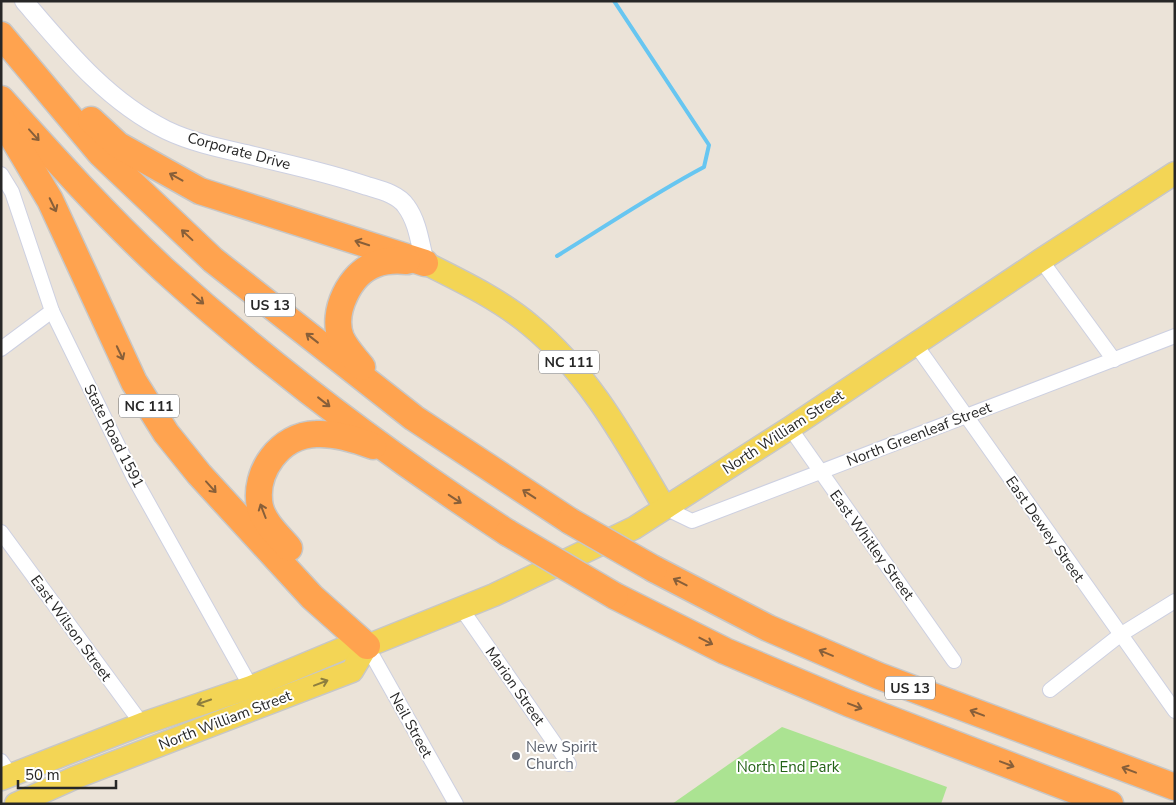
<svg xmlns="http://www.w3.org/2000/svg" width="1176" height="805" font-family="'Nunito Sans',sans-serif">
	<style>
		.green { fill: #abe392 }
		.lines { fill: none; stroke-linecap: round; stroke-linejoin: round }
		.stream { stroke: #67c6f1; stroke-width: 4 }
		.minor-casing { stroke: #cdd0e1; stroke-width: 16 }
		.tertiary-casing { stroke: #cdd0e1; stroke-width: 20 }
		.primary-casing { stroke: #c7c7c7; stroke-width: 25 }
		.motorway-casing { stroke: #c7c7c7; stroke-width: 29 }
		.minor { stroke: #fff; stroke-width: 14 }
		.tertiary { stroke: #fff; stroke-width: 18 }
		.primary { stroke: #f3d555; stroke-width: 22 }
		.motorway { stroke: #ffa34f; stroke-width: 26 }
		.motorway-bridge-casing { stroke: #c7c7c7; stroke-width: 29; stroke-linecap: butt }
		.motorway-bridge { stroke: #ffa34f; stroke-width: 26 }
		.oneway { stroke: #885f39 }
		.oneway2 { stroke: #8d7e3e }
		.worship-dot { fill: #6b7280; stroke: #fff; stroke-width: 2 }
		.labels { text-anchor: middle; stroke-width: 4; stroke-linejoin: round; paint-order: stroke }
		.shield { fill: #fff; stroke: #686868; stroke-width: 1 }
		.shield-label { font-size: 14px; font-weight: bold; fill: #272727 }
		.street-label { font-size: 15px; fill: #272727; stroke: #fff }
		.worship-label { font-size: 15px; fill: #5b616d; stroke: #fff; text-anchor: start }
		.park-label { font-size: 15px; fill: #246417; stroke: #fff }
	</style>
	<rect width="100%" height="100%" fill="#ebe3d8"/>
	<!-- green -->
	<path class="green" d="M782 727 947 787 941 804H672Z"/>
	<g class="lines">
		<!-- stream -->
		<path class="stream" d="M557 256C606 226 653 194 704 167L709 145 614 1"/>
		<!-- minor casing -->
		<g class="minor-casing">
			<g id="minor">
				<path d="M1 174 12 192 52 311 133 476 251 687"/>
				<path d="M1041 260 1114 360"/>
				<path d="M916 345 1175 711"/>
				<path d="M1 349 52 311"/>
				<path d="M790 428 954 661"/>
				<path d="M665 508 692 521 1175 336"/>
				<path d="M1 532 142 724"/>
				<path d="M461 608 569 764"/>
				<path d="M367 646 456 804"/>
				<path d="M1050 690 1120 635 1175 601"/>
				<path d="M1 761 11 775"/>
			</g>
		</g>
		<!-- tertiary casing -->
		<g class="tertiary-casing">
			<path id="tertiary" d="M24 1C66 50 107 101 166 130 191 142 219 148 246 154 286 164 327 172 367 186 380 190 398 194 406 206 418 222 420 244 425 263"/>
		</g>
		<!-- primary casing -->
		<g class="primary-casing">
			<g id="primary">
				<path d="M425 263C461 281 499 299 530 325 590 374 626 442 665 508"/>
				<path d="M1 779 142 724 251 687 342 649 367 646 494 595 634 528 790 428 1041 260 1175 173"/>
				<path d="M16 804 74 778 352 671 367 646"/>
			</g>
		</g>
		<!-- motorway casing -->
		<g class="motorway-casing">
			<g id="motorway">
				<path d="M1 35 100 153 213 260 414 418 570 521"/>
				<path d="M1 99C53 157 106 216 163 269 270 366 387 454 508 533"/>
				<path d="M1 118 50 200 134 382 166 433 199 474 312 597 367 646"/>
				<path d="M91 120 118 145 200 191 425 263"/>
				<path d="M362 367C355 358 346 349 341 338 331 312 350 273 376 264 386 260 396 260 407 261"/>
				<path d="M289 548C279 536 264 523 260 507 253 472 280 435 316 434 336 433 355 439 373 446"/>
				<path d="M654 569 768 628 879 676 1175 787"/>
				<path d="M615 596 725 651 848 703 1110 804"/>
			</g>
		</g>
		<!-- minor -->
		<use href="#minor" class="minor"/>
		<!-- tertiary -->
		<use href="#tertiary" class="tertiary"/>
		<!-- primary -->
		<use href="#primary" class="primary"/>
		<!-- motorway -->
		<use href="#motorway" class="motorway"/>
		<!-- motorway-bridge casing -->
		<g class="motorway-bridge-casing">
			<g id="motorway-bridge">
				<path d="M570 521 654 569"/>
				<path d="M508 533 615 596"/>
			</g>
		</g>
		<!-- motorway-bridge -->
		<use href="#motorway-bridge" class="motorway-bridge"/>
	</g>
	<!-- one-way arrows -->
	<defs><path id="oneway-shaft" d="M-6 0H5M1.5-3L5.5 0L1.5 3" fill="none" stroke-width="1.6" stroke-linecap="round" stroke-linejoin="round" transform="scale(1.25)"/></defs>
	<g class="oneway">
		<use href="#oneway-shaft" transform="translate(34 135) rotate(48)"/>
		<use href="#oneway-shaft" transform="translate(176 177) rotate(-151)"/>
		<use href="#oneway-shaft" transform="translate(53 205) rotate(64)"/>
		<use href="#oneway-shaft" transform="translate(187 235) rotate(-137)"/>
		<use href="#oneway-shaft" transform="translate(362 243) rotate(-162)"/>
		<use href="#oneway-shaft" transform="translate(198 299) rotate(41)"/>
		<use href="#oneway-shaft" transform="translate(312 338) rotate(-142)"/>
		<use href="#oneway-shaft" transform="translate(120 353) rotate(65)"/>
		<use href="#oneway-shaft" transform="translate(324 402) rotate(38)"/>
		<use href="#oneway-shaft" transform="translate(211 487) rotate(48)"/>
		<use href="#oneway-shaft" transform="translate(529 494) rotate(-147)"/>
		<use href="#oneway-shaft" transform="translate(455 499) rotate(33)"/>
		<use href="#oneway-shaft" transform="translate(263 511) rotate(-111)"/>
		<use href="#oneway-shaft" transform="translate(680 582) rotate(-153)"/>
		<use href="#oneway-shaft" transform="translate(706 641) rotate(27)"/>
		<use href="#oneway-shaft" transform="translate(826 653) rotate(-157)"/>
		<use href="#oneway-shaft" transform="translate(855 706) rotate(21)"/>
		<use href="#oneway-shaft" transform="translate(977 713) rotate(-159)"/>
		<use href="#oneway-shaft" transform="translate(1007 764) rotate(21)"/>
		<use href="#oneway-shaft" transform="translate(1129 770) rotate(-159)"/>
	</g>
	<g class="oneway2">
		<use href="#oneway-shaft" transform="translate(321 683) rotate(-21)"/>
		<use href="#oneway-shaft" transform="translate(204 702) rotate(161)"/>
	</g>
	<!-- markers -->
	<circle class="worship-dot" cx="516" cy="756" r="5"/>
	<g class="labels">
		<!-- shield labels -->
		<g class="shield">
			<rect x="245" y="293.5" width="50" height="23" rx="4"/>
			<rect x="539" y="350.5" width="60" height="23" rx="4"/>
			<rect x="119" y="394.5" width="60" height="23" rx="4"/>
			<rect x="885" y="676.5" width="50" height="23" rx="4"/>
		</g>
		<g class="shield-label">
			<text x="270" y="310">US 13</text>
			<text x="569" y="367">NC 111</text>
			<text x="149" y="411">NC 111</text>
			<text x="910" y="693">US 13</text>
		</g>
		<!-- street labels -->
		<g class="street-label">
			<text transform="translate(239 151) rotate(15)" y="5">Corporate Drive</text>
			<text transform="translate(783 432) rotate(-33)" y="5">North William Street</text>
			<text transform="translate(919 434) rotate(-21)" y="5">North Greenleaf Street</text>
			<text transform="translate(114 436) rotate(63)" y="5">State Road 1591</text>
			<text transform="translate(1045 529) rotate(55)" y="5">East Dewey Street</text>
			<text transform="translate(872 545) rotate(54)" y="5">East Whitley Street</text>
			<text transform="translate(71 628) rotate(54)" y="5">East Wilson Street</text>
			<text transform="translate(515 686) rotate(55)" y="5">Marion Street</text>
			<text transform="translate(225 720) rotate(-21)" y="5">North William Street</text>
			<text transform="translate(411 725) rotate(61)" y="5">Neil Street</text>
		</g>
		<!-- worship labels -->
		<g class="worship-label">
			<text x="526" y="752">New Spirit<tspan x="526" dy="17">Church</tspan></text>
		</g>
		<!-- park labels -->
		<g class="park-label">
			<text x="788" y="772">North End Park</text>
		</g>
	</g>
	<!-- border -->
	<rect width="1176" height="805" fill="none" stroke="#272727" stroke-width="5"/>
	<!-- scale -->
	<path d="M18 780v8h98v-8" fill="none" stroke="#272727" stroke-width="2.5"/>
	<text x="25" y="780" font-size="15" fill="#272727" stroke="#ffffff" stroke-width="4" paint-order="stroke">50 m</text>
</svg>
